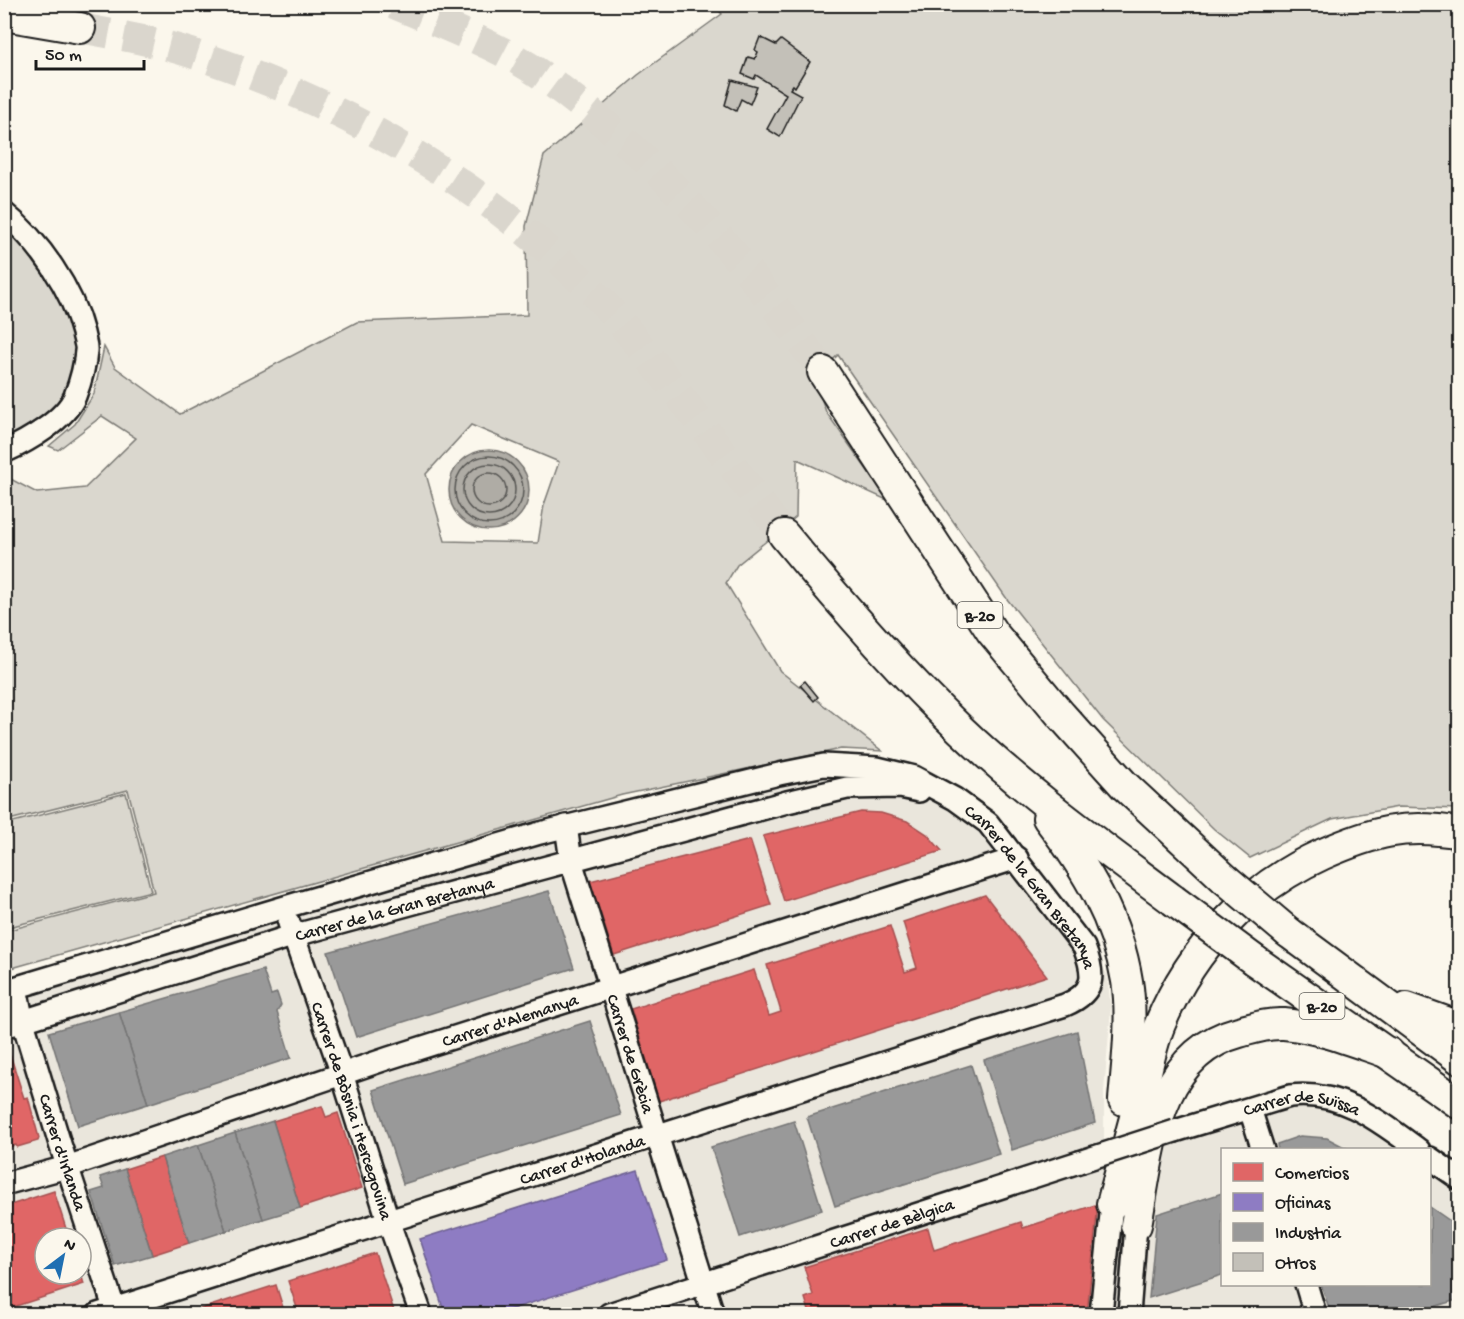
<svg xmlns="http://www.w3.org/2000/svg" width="1464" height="1319" font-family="'Gochi Hand',sans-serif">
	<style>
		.built { fill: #eae6dc; fill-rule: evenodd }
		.green { fill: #dad7ce; stroke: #7b7a75; stroke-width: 1.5; fill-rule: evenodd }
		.water { fill: #afaca5; stroke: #74726e; stroke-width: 1.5 }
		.shops { fill: #e06666; stroke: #a55050; stroke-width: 1.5 }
		.offices { fill: #8e7cc3; stroke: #6c5f91; stroke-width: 1.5 }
		.industry { fill: #999; stroke: #747474; stroke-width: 1.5 }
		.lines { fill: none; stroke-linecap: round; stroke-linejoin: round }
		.shore { stroke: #575653; stroke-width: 1.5 }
		.building { fill: #c3c0b8; stroke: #1c1c1c; stroke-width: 1.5 }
		.highway-tunnel { stroke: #dad6cd; stroke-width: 30; stroke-dasharray: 30 15; stroke-linecap: butt }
		.minor-casing { stroke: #1c1c1c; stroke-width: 26 }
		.highway-casing { stroke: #1c1c1c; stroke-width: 34 }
		.minor { stroke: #fbf7ec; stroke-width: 21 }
		.highway { stroke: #fbf7ec; stroke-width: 30 }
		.minor-bridge-casing { stroke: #1c1c1c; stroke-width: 26; stroke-linecap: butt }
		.highway-bridge-casing { stroke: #1c1c1c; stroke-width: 34; stroke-linecap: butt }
		.minor-bridge { stroke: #fbf7ec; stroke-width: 21 }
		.highway-bridge { stroke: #fbf7ec; stroke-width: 30 }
		.labels { text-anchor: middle; stroke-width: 6; stroke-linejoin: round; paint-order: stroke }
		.shield { fill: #fbf7ec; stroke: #5f5e5a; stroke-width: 1.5 }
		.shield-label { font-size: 16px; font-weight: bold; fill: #1c1c1c }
		.street-label { font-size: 18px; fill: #1c1c1c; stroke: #fbf7ec }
	</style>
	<rect width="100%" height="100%" fill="#fbf7ec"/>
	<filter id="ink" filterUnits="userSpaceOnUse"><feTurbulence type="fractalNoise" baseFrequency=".0167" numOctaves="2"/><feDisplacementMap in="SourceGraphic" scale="12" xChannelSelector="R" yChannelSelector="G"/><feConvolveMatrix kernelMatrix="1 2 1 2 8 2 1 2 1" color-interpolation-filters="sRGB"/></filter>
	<g filter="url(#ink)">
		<!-- built -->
		<path class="built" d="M813 772 925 786 1015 849 1107 974 1111 1009 1104 1091V1152L1310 1097 1422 1149 1222 1150V1284H1430V1155L1459 1176V1314H5V990L277 909ZM45 1238H81V1274H45Z"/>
		<!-- green -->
		<g class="green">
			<path d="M714 5H1459V809L1398 807 1332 819 1250 858 1214 829 1103 720 1007 599 838 355 814 378 826 412 889 501 797 459 796 517 737 565 726 583 780 671 882 751 841 749 622 795 5 970V931L154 892 128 790 5 821V476L37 493 85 488 136 438 102 416 58 450 49 446 75 424 94 394 104 347 115 367 180 414 357 322 527 315 526 226 544 156 638 75 722 14ZM471 425 559 462 544 505 538 543 445 541 426 474Z"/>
			<path d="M4 226 38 261 58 291 78 345 72 387 48 416 4 443Z"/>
			<path d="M126 793 151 891 5 928V824Z"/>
		</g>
		<!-- water -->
		<circle class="water" cx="489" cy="490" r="40"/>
		<!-- shops -->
		<g class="shops">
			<path d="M861 812 881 813 907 821 927 834 942 851 784 901 763 836Z"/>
			<path d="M750 840 771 905 614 955 590 881Z"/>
			<path d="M985 895 1047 976 659 1101 631 1009 754 970 769 1016 781 1012 767 965 890 926 905 972 917 968 903 922Z"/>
			<path d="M7 1045 24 1098 28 1097 39 1138 38 1141 17 1147 16 1145 4 1149V1046Z"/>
			<path d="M322 1106 326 1117 338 1113 362 1188 300 1208 273 1121Z"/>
			<path d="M162 1157 189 1243 152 1255 125 1169Z"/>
			<path d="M54 1191 69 1238H45V1274H81L84 1284 4 1310V1207Z"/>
			<path d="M1098 1204 1087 1314H810L805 1298 813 1295 804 1267 928 1228 934 1250 1021 1222 1023 1228Z"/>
			<path d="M375 1253 395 1314H299L288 1281Z"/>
			<path d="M276 1285 285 1314H185Z"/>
		</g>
		<!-- offices -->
		<path class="offices" d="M638 1170 667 1260 496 1314H445L420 1239Z"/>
		<!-- industry -->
		<g class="industry">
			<path d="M549 891 574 968 356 1037 328 952Z"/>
			<path d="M263 970 271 995 277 993 281 1005 277 1012 291 1058 148 1104 119 1012Z"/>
			<path d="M119 1012 148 1104 78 1126 49 1032Z"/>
			<path d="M590 1021 621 1115 403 1184 373 1090Z"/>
			<path d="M1077 1031 1095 1123 1012 1150 984 1060Z"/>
			<path d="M971 1065 999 1154 835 1206 807 1117Z"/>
			<path d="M273 1121 300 1208 263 1219 235 1133Z"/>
			<path d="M794 1121 822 1210 740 1237 711 1147Z"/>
			<path d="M235 1133 263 1219 226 1231 198 1145Z"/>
			<path d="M1300 1136 1327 1138 1348 1149 1278 1150 1277 1144Z"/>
			<path d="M198 1145 226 1231 189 1243 162 1157Z"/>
			<path d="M125 1169 152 1255 115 1266 91 1192 104 1188 100 1177Z"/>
			<path d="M1222 1193V1275L1149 1298 1157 1214Z"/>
			<path d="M1430 1207 1460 1228V1299L1410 1314H1331L1321 1284H1430Z"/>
		</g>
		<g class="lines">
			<!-- shore -->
			<g class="shore">
				<circle cx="489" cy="490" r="34"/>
				<circle cx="489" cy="490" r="26"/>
				<circle cx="489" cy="490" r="17"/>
			</g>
		</g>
		<!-- building -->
		<g class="building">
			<path d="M760 37 776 45 781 40 810 62 795 87 793 85 790 89 801 95 780 137 767 129 786 94 756 75 754 79 742 74 748 57 755 59 758 52 755 50Z"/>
			<path d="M732 80 757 87 750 104 741 99 736 111 725 105Z"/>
			<path d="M805 681 818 697 814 701 800 685Z"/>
		</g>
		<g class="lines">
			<!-- highway-tunnel -->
			<g class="highway-tunnel">
				<path d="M394 4C434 21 476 37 514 58 540 72 563 91 585 108 681 183 753 273 823 372"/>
				<path d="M80 28C117 35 155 41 191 53 339 101 483 182 593 292 615 314 633 338 652 361 698 418 740 477 784 535"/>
			</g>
			<!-- minor casing -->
			<g class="minor-casing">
				<g id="minor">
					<path d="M4 213C40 242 72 289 83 333 84 339 87 346 86 351 85 365 80 383 75 396 65 420 28 441 4 452"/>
					<path id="s1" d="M566 826 571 861 713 1314"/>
					<path id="s2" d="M289 923 342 1074 388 1220 421 1314"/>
					<path id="s3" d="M16 988 23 1022 60 1144 116 1314"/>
					<path id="s4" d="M4 991 285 907 540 833 779 774 824 765 877 768 914 777 955 799 988 823 1084 947C1095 975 1096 992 1065 1005L98 1314"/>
					<path id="s5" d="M4 1027 292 936 787 802 847 788 900 787 919 791"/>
					<path d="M1250 1109 1263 1150"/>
					<path id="s6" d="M1175 1131 1290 1096C1342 1090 1379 1121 1419 1150"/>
					<path d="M1430 1158 1460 1179"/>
					<path id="s7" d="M4 1184 67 1167 389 1058 1017 858"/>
					<path d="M1306 1284 1315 1314"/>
					<path id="s8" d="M609 1314 1079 1162"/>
					<path d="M1101 1314 1112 1204"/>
					<path d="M1129 1314 1136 1225"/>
				</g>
			</g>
			<!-- highway casing -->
			<g class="highway-casing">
				<g id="highway">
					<path d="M4 15 80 28"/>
					<path d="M823 372 992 632 1061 715 1125 786 1225 879"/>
					<path d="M784 535C840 603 897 669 961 730 1027 793 1101 846 1173 900"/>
					<path d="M1048 818C1086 868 1117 918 1127 981 1133 1016 1127 1064 1124 1100"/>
					<path d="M1288 932 1460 1059"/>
					<path d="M1254 960 1460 1104"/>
					<path d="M1407 1008 1460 1027"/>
					<path d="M1112 1204C1121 1169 1131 1134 1140 1099 1146 1074 1150 1048 1160 1024 1191 949 1249 887 1323 854 1373 832 1405 823 1460 833"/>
					<path d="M1136 1225C1150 1152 1154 1055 1239 1032 1254 1028 1268 1023 1284 1024 1319 1027 1356 1042 1389 1053"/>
				</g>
			</g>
			<!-- minor -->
			<use href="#minor" class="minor"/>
			<!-- highway -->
			<use href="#highway" class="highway"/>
			<!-- minor-bridge casing -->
			<g class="minor-bridge-casing">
				<path id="minor-bridge" d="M1079 1162 1175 1131"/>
			</g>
			<!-- highway-bridge casing -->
			<g class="highway-bridge-casing">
				<g id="highway-bridge">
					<path d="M1225 879 1288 932"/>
					<path d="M1173 900 1254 960"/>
				</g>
			</g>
			<!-- minor-bridge -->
			<use href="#minor-bridge" class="minor-bridge"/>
			<!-- highway-bridge -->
			<use href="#highway-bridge" class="highway-bridge"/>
		</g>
	</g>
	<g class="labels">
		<!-- shield labels -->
		<g class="shield">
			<rect x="957.5" y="602" width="45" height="26" rx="4.5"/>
			<rect x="1299.5" y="993" width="45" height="26" rx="4.5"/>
		</g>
		<g class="shield-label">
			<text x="980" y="621">B-20</text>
			<text x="1322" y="1012">B-20</text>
		</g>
		<!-- street labels -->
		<g class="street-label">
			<text dy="6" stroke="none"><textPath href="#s4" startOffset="1106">Carrer de la Gran Bretanya</textPath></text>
			<text dy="6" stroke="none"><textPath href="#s5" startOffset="408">Carrer de la Gran Bretanya</textPath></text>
			<text dy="6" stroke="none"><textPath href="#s7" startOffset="532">Carrer d'Alemanya</textPath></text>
			<text dy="6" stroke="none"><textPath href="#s1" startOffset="237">Carrer de Grècia</textPath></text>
			<text dy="6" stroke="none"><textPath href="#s2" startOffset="198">Carrer de Bòsnia i Hercegovina</textPath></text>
			<text dy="6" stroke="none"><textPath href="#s6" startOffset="132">Carrer de Suïssa</textPath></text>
			<text dy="6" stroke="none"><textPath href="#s3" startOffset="171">Carrer d'Irlanda</textPath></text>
			<text transform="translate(582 1159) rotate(-18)" y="6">Carrer d'Holanda</text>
			<text dy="6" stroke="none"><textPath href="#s8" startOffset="297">Carrer de Bèlgica</textPath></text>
		</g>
	</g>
	<!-- margin -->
	<rect width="1464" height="1319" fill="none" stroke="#fbf7ec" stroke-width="24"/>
	<rect x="12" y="12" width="1440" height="1295" fill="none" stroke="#1c1c1c" stroke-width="2" filter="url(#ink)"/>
	<!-- legend -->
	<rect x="1221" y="1148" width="210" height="138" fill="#fbf7ec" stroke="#a29f99" stroke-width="1.5"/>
	<rect x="1233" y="1163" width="30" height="18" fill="#e06666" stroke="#a29f99" stroke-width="1.5"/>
	<text x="1275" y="1178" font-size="18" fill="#1c1c1c">Comercios</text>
	<rect x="1233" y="1193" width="30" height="18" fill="#8e7cc3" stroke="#a29f99" stroke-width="1.5"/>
	<text x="1275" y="1208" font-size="18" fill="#1c1c1c">Oficinas</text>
	<rect x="1233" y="1223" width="30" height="18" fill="#999999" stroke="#a29f99" stroke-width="1.5"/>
	<text x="1275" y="1238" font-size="18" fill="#1c1c1c">Industria</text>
	<rect x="1233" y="1253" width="30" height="18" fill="#c3c0b8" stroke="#a29f99" stroke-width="1.5"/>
	<text x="1275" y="1268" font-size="18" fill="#1c1c1c">Otros</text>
	<!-- north arrow -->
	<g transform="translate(63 1256) rotate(32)"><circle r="28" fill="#fbf7ec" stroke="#a29f99" stroke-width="1.5"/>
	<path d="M0-4.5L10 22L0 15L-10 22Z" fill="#1f6fb2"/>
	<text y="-9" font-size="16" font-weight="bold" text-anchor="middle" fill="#1c1c1c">N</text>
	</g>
	<!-- scale -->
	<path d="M36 60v9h108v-9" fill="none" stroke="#1c1c1c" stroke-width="3"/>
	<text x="45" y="60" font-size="18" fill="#1c1c1c" stroke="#fbf7ec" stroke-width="4.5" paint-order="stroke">50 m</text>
</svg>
